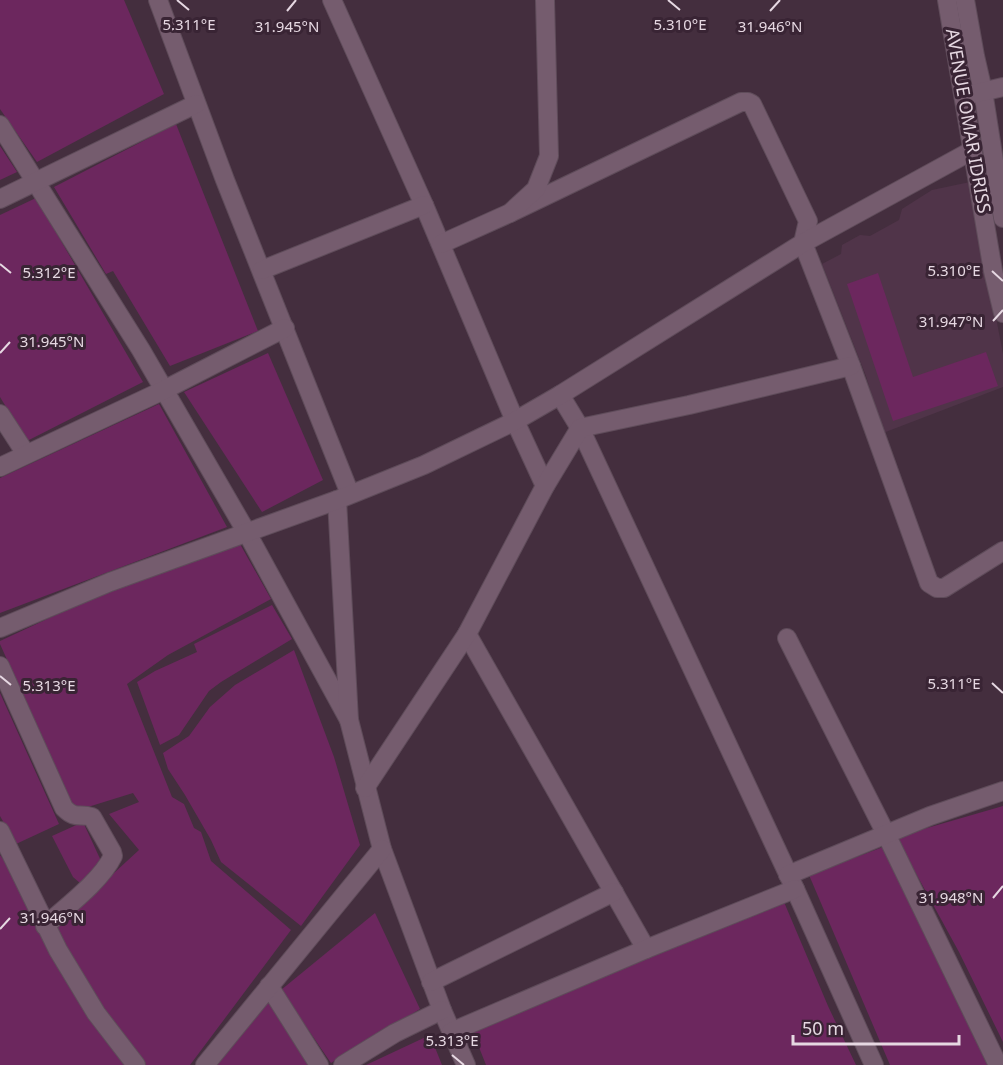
<svg xmlns="http://www.w3.org/2000/svg" width="1003" height="1065" font-family="'Noto Sans',sans-serif">
	<style>
		.built { fill: #503449 }
		.building { fill: #6c275e }
		.lines { fill: none; stroke-linecap: round; stroke-linejoin: round }
		.minor-casing { stroke: #5f4c5a; stroke-width: 20 }
		.minor { stroke: #755c6e; stroke-width: 18 }
		.ticks { fill: none; stroke: #e6d8e2; stroke-width: 2 }
		.labels { text-anchor: middle; stroke-width: 6; stroke-linejoin: round; paint-order: stroke }
		.street-label { font-size: 18px; fill: #e6d8e2; stroke: #392434 }
		.ticks-label { font-size: 15px; text-anchor: middle; fill: #e6d8e2; stroke: #392434; stroke-width: 6; stroke-linejoin: round; paint-order: stroke }
	</style>
	<rect width="100%" height="100%" fill="#442e3e"/>
	<!-- built -->
	<path class="built" d="M970 182 1003 354V387L883 433 866 376 822 264 841 254 842 245 860 235 870 236 899 220 902 209 932 190Z"/>
	<!-- building -->
	<g class="building">
		<path d="M0 0H124L164 94 37 162 0 109Z"/>
		<path d="M176 124 258 331 170 366 113 271 106 274 54 187Z"/>
		<path d="M0 146 17 172 0 180Z"/>
		<path d="M36 198 143 382 27 441 0 397V215Z"/>
		<path d="M878 273 913 377 986 352 998 386 893 421 847 284Z"/>
		<path d="M268 353 323 480 262 512 184 392Z"/>
		<path d="M159 404 227 527 0 613V478Z"/>
		<path d="M240 544 271 599 168 655 127 684 172 797 184 804 194 828 201 832 211 861 291 930 190 1065H146L100 1007 53 929 139 850 109 814 139 802 133 793 75 811 0 644V641L116 587Z"/>
		<path d="M272 605 292 639 221 682 209 691 179 735 160 745 137 682 155 671 197 652 194 644Z"/>
		<path d="M294 650 334 757 360 845 301 926 221 862 211 840 185 795 168 769 163 753 189 736 210 707 235 685Z"/>
		<path d="M0 693 59 824 16 844 0 816Z"/>
		<path d="M1003 806V1042L959 952 896 837Z"/>
		<path d="M83 822 102 863 80 883 73 877 52 836Z"/>
		<path d="M883 847 990 1065H890L809 875Z"/>
		<path d="M0 855 15 875 125 1065H0Z"/>
		<path d="M784 902 828 1006 856 1065H486L473 1032 656 953Z"/>
		<path d="M375 913 420 1009 331 1063 281 990Z"/>
		<path d="M270 998 314 1065H215Z"/>
		<path d="M430 1035 442 1065H366Z"/>
	</g>
	<g class="lines">
		<!-- minor casing -->
		<g class="minor-casing">
			<g id="minor">
				<path d="M158 0 225 180 350 494"/>
				<path d="M332 0 424 205 515 421 545 486"/>
				<path d="M947 0 993 271 1003 313"/>
				<path d="M965 0 975 56 983 91 1003 218"/>
				<path d="M973 94 1003 87"/>
				<path d="M0 125 141 350 247 533 349 720"/>
				<path d="M0 199 196 104"/>
				<path d="M510 213 741 102H748L752 104 808 221 803 243 851 366 929 583 937 588H944L1003 551"/>
				<path d="M441 244 510 213 536 189 549 156 545 0"/>
				<path d="M262 270 424 205"/>
				<path d="M560 395 580 428 795 889 874 1065"/>
				<path d="M0 414 26 454"/>
				<path d="M0 467 164 390 285 328"/>
				<path d="M337 500 349 720 382 849 442 1010 466 1065"/>
				<path d="M0 628 110 582 337 500 424 465 515 421 560 395 803 243 973 150"/>
				<path d="M467 634 646 949"/>
				<path d="M787 638 886 834 998 1065"/>
				<path d="M0 666 64 808C76 820 79 813 92 817L112 852 113 856C101 881 66 907 45 926"/>
				<path d="M365 788 467 634 545 486 580 428 689 405 851 366"/>
				<path d="M0 831 58 950 96 1013 136 1065"/>
				<path d="M788 875 930 816 1003 791"/>
				<path d="M431 982 614 892"/>
				<path d="M269 986 319 1065"/>
				<path d="M451 1032 646 949 795 889"/>
				<path d="M205 1065 382 849"/>
				<path d="M343 1065 395 1033 442 1010"/>
			</g>
		</g>
		<!-- minor -->
		<use href="#minor" class="minor"/>
	</g>
	<!-- ticks -->
	<path class="ticks" d="M177 0 189 10M668 0 680 10M287 11 296 0M770 11 780 0M0 264 11 273M992 271 1003 281M993 321 1003 310M0 353 10 342M0 676 11 685M992 683 1003 693M993 898 1003 886M0 929 10 918M452 1055 464 1065"/>
	<g class="labels">
		<!-- street labels -->
		<g class="street-label">
			<text transform="translate(968 121) rotate(80)" y="6">AVENUE OMAR IDRISS</text>
		</g>
	</g>
	<g class="ticks-label">
		<text x="189" y="30">5.311°E</text>
		<text x="680" y="30">5.310°E</text>
		<text x="287" y="32">31.945°N</text>
		<text x="770" y="32">31.946°N</text>
		<text x="954" y="276">5.310°E</text>
		<text x="49" y="278">5.312°E</text>
		<text x="951" y="327">31.947°N</text>
		<text x="52" y="347">31.945°N</text>
		<text x="954" y="689">5.311°E</text>
		<text x="49" y="691">5.313°E</text>
		<text x="951" y="903">31.948°N</text>
		<text x="52" y="923">31.946°N</text>
		<text x="452" y="1046">5.313°E</text>
	</g>
	<!-- scale -->
	<path d="M793 1035v9h166v-9" fill="none" stroke="#e6d8e2" stroke-width="3"/>
	<text x="802" y="1035" font-size="18" fill="#e6d8e2" stroke="#392434" stroke-width="4.5" paint-order="stroke">50 m</text>
</svg>
